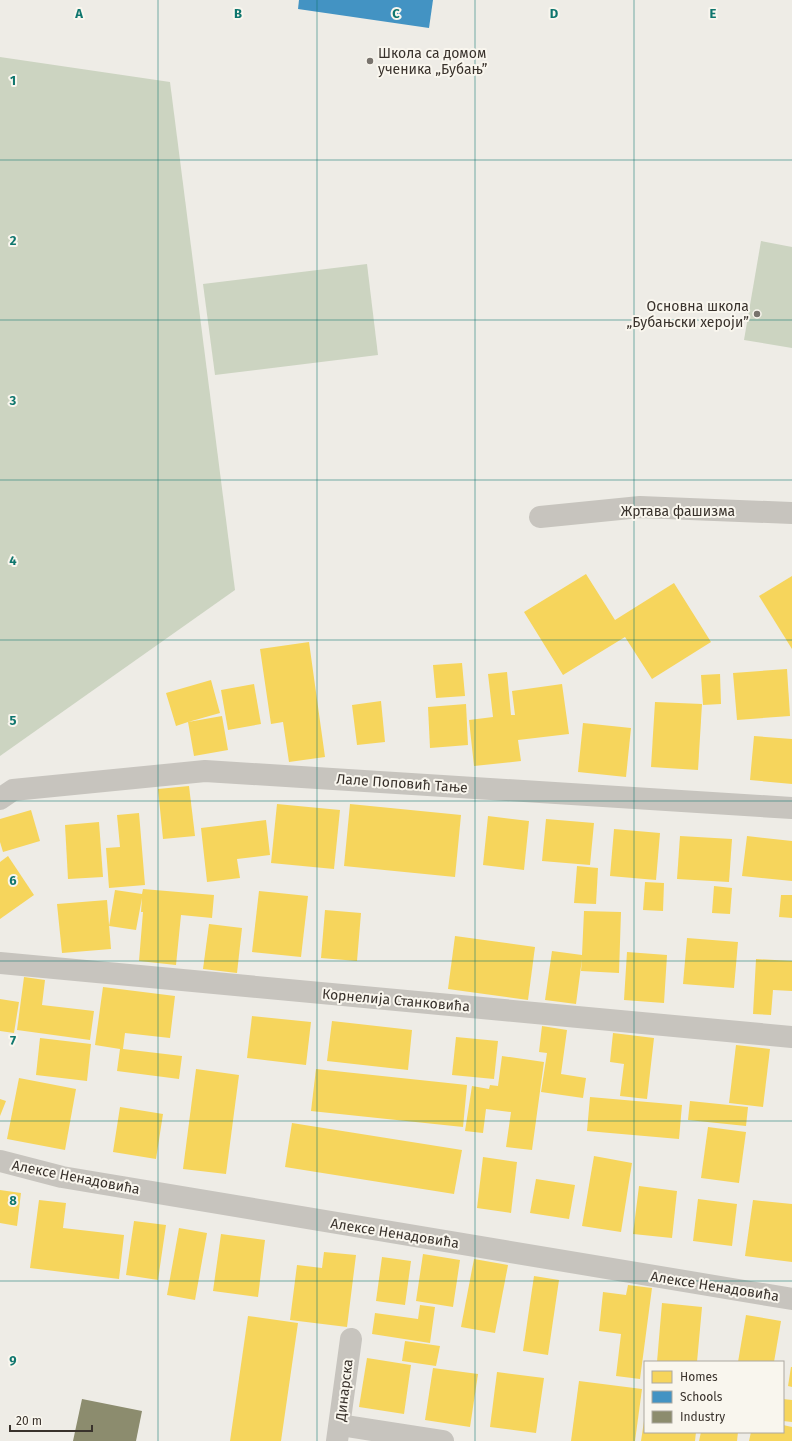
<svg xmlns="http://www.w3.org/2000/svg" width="792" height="1441" font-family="'Fira Sans',sans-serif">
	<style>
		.green { fill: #ccd4c1 }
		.homes { fill: #f6d55c }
		.schools { fill: #4393c3 }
		.industry { fill: #8c8c6e }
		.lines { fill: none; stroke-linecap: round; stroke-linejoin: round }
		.minor { stroke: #c7c4be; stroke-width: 22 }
		.grid { fill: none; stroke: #0f766e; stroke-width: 1; stroke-opacity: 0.55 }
		.poi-dot { fill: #78736d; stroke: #f9f6ee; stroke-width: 1.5 }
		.labels { text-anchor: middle; stroke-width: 4; stroke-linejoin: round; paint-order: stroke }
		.poi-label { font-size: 14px; fill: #39322c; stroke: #f9f6ee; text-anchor: start }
		.street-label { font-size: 14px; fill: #39322c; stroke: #f9f6ee }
		.grid-label { font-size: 13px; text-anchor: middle; font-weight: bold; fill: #0f766e; stroke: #f9f6ee; stroke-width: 4; stroke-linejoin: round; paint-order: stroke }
	</style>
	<rect width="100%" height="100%" fill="#eeece6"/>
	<!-- green -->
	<g class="green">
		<path d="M0 57 170 82 235 590 0 756Z"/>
		<path d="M761 241 792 247V348L744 340Z"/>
		<path d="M367 264 378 355 215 375 203 284Z"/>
	</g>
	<!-- homes -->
	<g class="homes">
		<path d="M586 574 615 620 674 583 711 642 652 679 625 637 563 675 524 612Z"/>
		<path d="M792 576V649L759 596Z"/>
		<path d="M309 642 325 757 289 762 283 722 271 724 260 649Z"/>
		<path d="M462 663 465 696 436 698 433 665Z"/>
		<path d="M787 669 790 716 737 720 733 673Z"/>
		<path d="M507 672 511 715H515L512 691 562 684 569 734 518 740 521 761 474 766 469 720 493 717 488 674Z"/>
		<path d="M720 674 721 704 703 705 701 675Z"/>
		<path d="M211 680 220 713 188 722 222 716 228 750 194 756 188 722 176 726 166 693Z"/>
		<path d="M254 684 261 724 228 730 221 690Z"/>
		<path d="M381 701 385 742 357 745 352 705Z"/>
		<path d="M655 702 702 704 698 770 651 767Z"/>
		<path d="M466 704 468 745 430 748 428 707Z"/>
		<path d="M583 723 631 728 626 777 578 772Z"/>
		<path d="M754 736 792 739V784L750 780Z"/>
		<path d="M189 786 195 836 163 839 158 789Z"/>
		<path d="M277 804 340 810 334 869 271 863Z"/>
		<path d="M350 804 461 815 455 877 344 866Z"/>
		<path d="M31 810 40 841 3 852 0 842V819Z"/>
		<path d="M139 813 145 885 109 888 106 848 120 847 117 815Z"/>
		<path d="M488 816 529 821 524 870 483 865Z"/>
		<path d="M546 819 594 823 590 865 542 861Z"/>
		<path d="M266 820 270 855 237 859 240 878 207 882 201 828Z"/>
		<path d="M99 822 103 877 68 879 65 825Z"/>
		<path d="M614 829 660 833 656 880 610 876Z"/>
		<path d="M680 836 732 839 729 882 677 879Z"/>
		<path d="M747 836 792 841V881L742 876Z"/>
		<path d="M8 856 34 895 0 919V862Z"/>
		<path d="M577 866 598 868 596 904 574 903Z"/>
		<path d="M645 882 664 883 663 911 643 910Z"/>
		<path d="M714 886 732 888 730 914 712 913Z"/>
		<path d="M143 889 214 895 212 918 181 915 176 965 139 961 143 912H141L142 898 136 930 109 926 115 890 142 894Z"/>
		<path d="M259 891 308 896 301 957 252 952Z"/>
		<path d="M781 895H792V918L779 917Z"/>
		<path d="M107 900 111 949 62 953 57 904Z"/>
		<path d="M325 910 361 913 357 961 321 958Z"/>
		<path d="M584 911 621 912 619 973 581 971 582 959 576 1004 545 1000 552 951 582 955Z"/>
		<path d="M209 924 242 928 237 973 203 969Z"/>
		<path d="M455 936 535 947 528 1000 448 989Z"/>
		<path d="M687 938 738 942 734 988 683 984Z"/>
		<path d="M627 952 667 955 664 1003 624 1000Z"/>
		<path d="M756 959 792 961V991L773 990 771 1015 753 1014Z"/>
		<path d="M24 977 45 980 42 1005 94 1011 90 1040 17 1030Z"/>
		<path d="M103 987 175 996 170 1038 125 1033 123 1049 182 1056 179 1079 117 1071 120 1049 95 1045Z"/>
		<path d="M0 999 19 1002 14 1033 0 1031Z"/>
		<path d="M252 1016 311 1022 306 1065 247 1058Z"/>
		<path d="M332 1021 412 1030 408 1070 327 1061Z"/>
		<path d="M542 1026 567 1030 561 1074 586 1078 583 1098 541 1092 547 1053 539 1052Z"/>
		<path d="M613 1033 654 1038 647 1099 620 1096 624 1064 610 1062Z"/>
		<path d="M456 1037 498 1041 494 1079 452 1075Z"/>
		<path d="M40 1038 91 1044 87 1081 36 1075Z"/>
		<path d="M736 1045 770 1049 763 1107 729 1103Z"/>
		<path d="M502 1056 544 1062 532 1150 506 1147 511 1112 486 1109 483 1133 465 1131 472 1086 489 1089 490 1085 498 1086Z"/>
		<path d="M196 1069 239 1075 226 1174 183 1169Z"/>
		<path d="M316 1069 467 1085 463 1127 311 1111Z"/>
		<path d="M19 1078 76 1089 65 1150 7 1139Z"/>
		<path d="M590 1097 682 1105 679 1139 587 1131Z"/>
		<path d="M0 1099 6 1101 0 1116Z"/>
		<path d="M690 1101 748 1107 746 1126 688 1120Z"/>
		<path d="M120 1107 163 1114 156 1159 113 1152Z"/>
		<path d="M292 1123 462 1150 454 1194 285 1167Z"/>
		<path d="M708 1127 746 1132 739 1183 701 1178Z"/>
		<path d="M594 1156 632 1163 621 1232 582 1226Z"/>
		<path d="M483 1157 517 1162 511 1213 477 1208Z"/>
		<path d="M536 1179 575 1185 569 1219 530 1213Z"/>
		<path d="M639 1186 677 1191 672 1238 633 1234Z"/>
		<path d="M0 1190 21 1193 17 1226 0 1223Z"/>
		<path d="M698 1199 737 1204 732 1246 693 1241Z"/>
		<path d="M39 1200 66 1203 63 1228 124 1235 119 1279 30 1268Z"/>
		<path d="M753 1200 792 1204V1262L745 1256Z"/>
		<path d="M134 1221 166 1225 158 1280 126 1275Z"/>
		<path d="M179 1228 207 1233 195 1300 167 1295Z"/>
		<path d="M221 1234 265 1240 258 1297 213 1291Z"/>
		<path d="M324 1252 356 1255 347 1327 290 1320 297 1265 322 1268Z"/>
		<path d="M423 1254 460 1260 453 1307 416 1301Z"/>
		<path d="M382 1257 411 1261 405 1305 376 1301Z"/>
		<path d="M474 1259 508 1265 495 1333 461 1327Z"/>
		<path d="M534 1276 559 1280 548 1355 523 1351Z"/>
		<path d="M628 1285 652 1288 640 1379 616 1376 621 1334 599 1331 603 1292 626 1295Z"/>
		<path d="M662 1303 702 1307 697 1362H657Z"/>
		<path d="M420 1305 435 1307 430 1343 372 1334 375 1313 418 1319Z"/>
		<path d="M746 1315 781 1321 774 1362H738Z"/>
		<path d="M248 1316 298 1323 281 1441H230Z"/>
		<path d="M405 1341 440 1346 436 1366 402 1361Z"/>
		<path d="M367 1358 411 1365 404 1414 359 1407Z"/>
		<path d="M791 1367H792V1387L788 1386Z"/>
		<path d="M433 1368 478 1374 470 1427 425 1420Z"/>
		<path d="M497 1372 544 1378 536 1433 490 1427Z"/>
		<path d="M579 1381 642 1389 635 1441H571Z"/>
		<path d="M783 1399 792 1400V1422L783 1421Z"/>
		<path d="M644 1421 645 1432H696L695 1441H641Z"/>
		<path d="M783 1425 792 1427V1441H749L751 1432H783Z"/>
		<path d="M701 1432H738L737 1441H699Z"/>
	</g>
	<!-- schools -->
	<path class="schools" d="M299 0H433L429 28 298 9Z"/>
	<!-- industry -->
	<path class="industry" d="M82 1399 142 1411 136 1441H73Z"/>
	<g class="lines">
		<!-- minor -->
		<g class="minor">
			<path d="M540 517 640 507 792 513"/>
			<path d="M0 799 13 790 205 771 792 808"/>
			<path d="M0 963 792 1037"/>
			<path d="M0 1161 62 1177 792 1299"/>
			<path d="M340 1425 443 1441"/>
			<path d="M337 1441 351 1339"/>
		</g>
	</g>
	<!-- grid -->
	<path class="grid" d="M158 0V1441M317 0V1441M475 0V1441M634 0V1441M0 160H792M0 320H792M0 480H792M0 640H792M0 801H792M0 961H792M0 1121H792M0 1281H792"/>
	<!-- markers -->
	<g class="poi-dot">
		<circle cx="370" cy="61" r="4"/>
		<circle cx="757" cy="314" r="4"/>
	</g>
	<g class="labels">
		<!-- poi labels -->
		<g class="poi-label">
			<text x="378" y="58">Школа са домом<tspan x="378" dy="16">ученика „Бубањ”</tspan></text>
			<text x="749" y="311" text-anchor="end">Основна школа<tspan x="749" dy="16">„Бубањски хероји”</tspan></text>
		</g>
		<!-- street labels -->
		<g class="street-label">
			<text x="678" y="516">Жртава фашизма</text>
			<text transform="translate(402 783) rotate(4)" y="5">Лале Поповић Тање</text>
			<text transform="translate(396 1000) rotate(5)" y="5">Корнелија Станковића</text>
			<text transform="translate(76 1177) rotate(11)" y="5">Алексе Ненадовића</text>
			<text transform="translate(395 1233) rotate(9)" y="5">Алексе Ненадовића</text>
			<text transform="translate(715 1286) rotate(9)" y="5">Алексе Ненадовића</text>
			<text transform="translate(344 1390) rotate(-83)" y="5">Динарска</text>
		</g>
	</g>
	<g class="grid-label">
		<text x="79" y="18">A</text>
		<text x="238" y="18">B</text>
		<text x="396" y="18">C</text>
		<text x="554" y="18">D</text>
		<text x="713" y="18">E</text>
		<text x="13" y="85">1</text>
		<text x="13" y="245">2</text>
		<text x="13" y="405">3</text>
		<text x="13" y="565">4</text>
		<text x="13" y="725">5</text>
		<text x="13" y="885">6</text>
		<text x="13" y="1045">7</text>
		<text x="13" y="1205">8</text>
		<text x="13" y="1365">9</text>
	</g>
	<!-- legend -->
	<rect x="644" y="1361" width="140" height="72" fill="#f9f6ee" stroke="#aca8a0"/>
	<rect x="652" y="1371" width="20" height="12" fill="#f6d55c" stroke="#aca8a0"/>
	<text x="680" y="1381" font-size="12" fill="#39322c">Homes</text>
	<rect x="652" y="1391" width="20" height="12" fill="#4393c3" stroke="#aca8a0"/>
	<text x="680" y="1401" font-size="12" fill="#39322c">Schools</text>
	<rect x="652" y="1411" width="20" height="12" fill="#8c8c6e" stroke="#aca8a0"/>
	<text x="680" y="1421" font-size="12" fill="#39322c">Industry</text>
	<!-- scale -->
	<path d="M10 1425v6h82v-6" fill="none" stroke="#39322c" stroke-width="2"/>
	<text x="16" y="1425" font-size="12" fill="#39322c" stroke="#f9f6ee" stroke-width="3" paint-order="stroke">20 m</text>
</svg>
